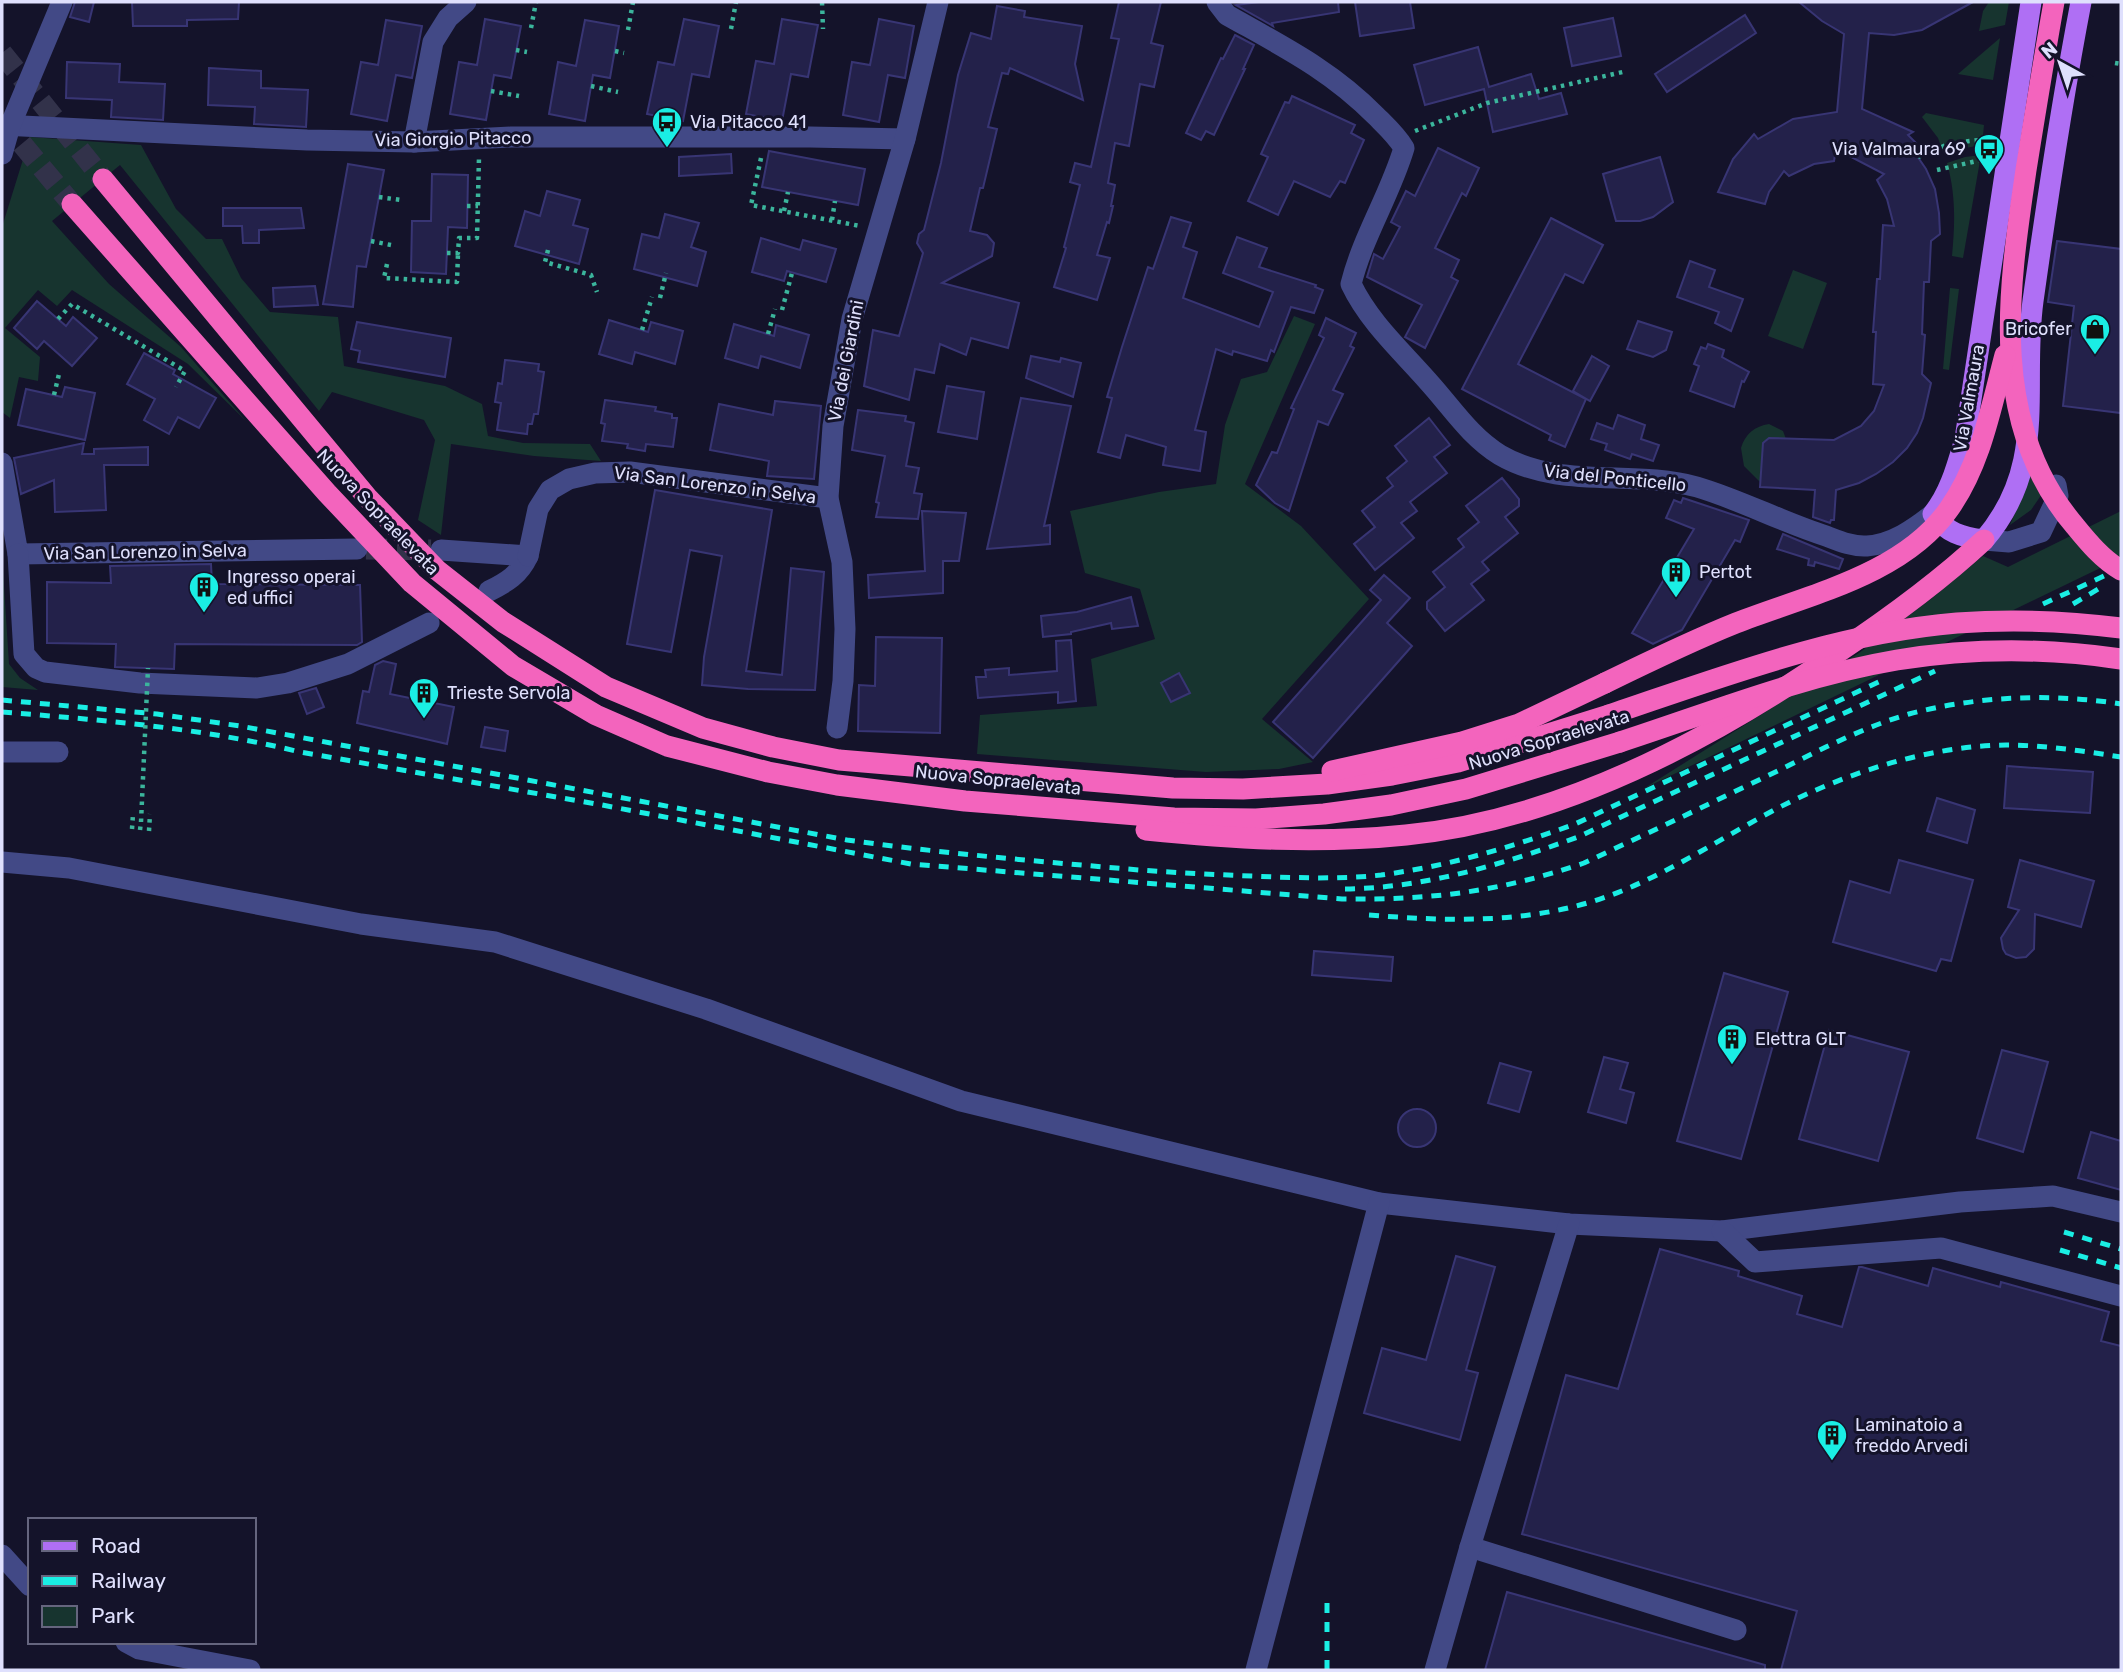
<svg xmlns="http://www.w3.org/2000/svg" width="2123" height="1672" font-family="Rubik,sans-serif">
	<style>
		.green { fill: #17342f }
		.building { fill: #23214a; stroke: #383574; stroke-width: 2 }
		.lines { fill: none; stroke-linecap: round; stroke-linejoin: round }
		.minor-tunnel { stroke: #32324a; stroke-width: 21; stroke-dasharray: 21 10; stroke-linecap: butt }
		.highway-tunnel { stroke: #32324a; stroke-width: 21; stroke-dasharray: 21 10; stroke-linecap: butt }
		.path { stroke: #3bb59c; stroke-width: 4.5; stroke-dasharray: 3.5 5; stroke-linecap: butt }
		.minor { stroke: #424986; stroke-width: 21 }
		.major { stroke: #af6ff4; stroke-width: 21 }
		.highway { stroke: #f364bd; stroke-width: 21 }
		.rail { stroke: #1aeee4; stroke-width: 5; stroke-dasharray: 10 9; stroke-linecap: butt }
		.path-bridge { stroke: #3bb59c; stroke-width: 4.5; stroke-dasharray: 3.5 5; stroke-linecap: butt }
		.highway-bridge { stroke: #f364bd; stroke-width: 21 }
		.labels { text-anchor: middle; stroke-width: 6; stroke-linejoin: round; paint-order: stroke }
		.poi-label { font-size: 18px; fill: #dfe0fd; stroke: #14132a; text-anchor: start }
		.street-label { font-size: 18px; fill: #dfe0fd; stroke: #14132a }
	</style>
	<rect width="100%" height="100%" fill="#14132a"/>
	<!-- green -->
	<g class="green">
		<path d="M1989 2H2009L2005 25 1979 31 1983 11Z"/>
		<path d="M2000 38 1993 80 1958 74Z"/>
		<path d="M1926 113 1984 125 1982 145 1943 152 1938 138 1922 117Z"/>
		<path d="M30 137 141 145 176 209 206 239H222L241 278 270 312 338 317 344 366 445 386 482 404 488 436 523 443 590 444 601 461 534 456 451 444 441 535 418 520 435 440 424 420 332 392 319 411 120 165 52 221 109 284 181 347 246 421 188 364 72 290 57 306 38 290 5 328 40 357 38 381 19 377 10 418 2 412V227Z"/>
		<path d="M1981 155 1963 258 1952 256C1955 224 1956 195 1947 163L1965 157Z"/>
		<path d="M1793 270 1827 283 1803 349 1768 336Z"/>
		<path d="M1950 288 1959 289 1949 370 1943 369Z"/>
		<path d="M1294 316 1315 324 1245 484 1301 526 1369 599 1262 719 1313 762 1279 769 1206 772 977 754 980 715 1097 706 1091 659 1155 639 1140 589 1085 573 1070 511 1159 492 1216 484 1225 425 1241 379 1267 372Z"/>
		<path d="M1769 424 1783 431 1786 439 1769 438 1763 443 1760 482 1744 466 1741 448C1745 434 1755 426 1769 424Z"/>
		<path d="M2035 454 2042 494 2031 510 2010 525 2027 485Z"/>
		<path d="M2121 511V558L1643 789 1859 653 1931 599 1983 556 2008 567Z"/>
		<path d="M2 555 9 664 20 678 38 690 2 687Z"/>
	</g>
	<!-- building -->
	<g class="building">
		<path d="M75 2H94L89 22 70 17Z"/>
		<path d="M132 2H239L238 19 187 20V26H133Z"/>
		<path d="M1119 2H1161L1151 43 1163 46 1154 87 1140 84 1129 146 1115 143 1108 183 1115 185 1111 206H1113L1109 223 1107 222 1097 255 1110 258 1097 300 1054 287 1066 248 1064 247 1080 185 1070 182 1075 163 1091 167 1119 39 1111 38Z"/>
		<path d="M1259 2H1338L1339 12 1272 23 1273 26 1236 5Z"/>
		<path d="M1355 2H1410L1414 28 1360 36Z"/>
		<path d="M1799 2H1973L1922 30 1894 35 1869 33 1862 109 1913 132 1908 135 1918 145 1913 150 1926 169 1935 189 1939 213 1940 234 1931 241 1929 282H1924L1922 334 1925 335 1922 374 1931 383 1923 418 1917 433 1907 448 1893 462 1876 474 1859 483 1836 490 1834 520H1831L1830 523 1813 517 1815 490 1760 487 1763 443 1769 438 1834 440 1861 426 1874 411 1884 385 1873 384 1876 332H1873L1877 279H1880L1883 225 1894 226 1887 199 1877 180 1884 174 1836 149 1834 161 1814 164 1789 176 1784 171 1769 192 1765 204 1718 192 1733 159 1754 134 1758 139 1793 119 1837 112 1844 34 1822 21Z"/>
		<path d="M997 6 1025 11 1024 17 1082 26 1075 64 1083 100 1010 68 1008 74 1002 73 988 127 997 129 983 188H980L970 231 987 235 994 243 992 256 942 283 1019 303 1008 348 971 338 966 355 940 344 934 373 915 369 909 400 864 386 873 330 899 336 923 253 917 243 919 234 924 230 941 163 958 75 971 33 991 39Z"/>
		<path d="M1745 15 1756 33 1667 92 1655 74Z"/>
		<path d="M1613 18 1621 56 1572 66 1564 28Z"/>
		<path d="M485 19 521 26 511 78 494 75 486 120 450 114 459 62 477 65Z"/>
		<path d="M684 19 719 26 709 77 692 74 683 121 647 114 658 62 674 65Z"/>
		<path d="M782 19 818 25 808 77 791 74 782 121 746 114 756 61 774 64Z"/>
		<path d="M879 19 914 26 905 78 888 75 879 122 843 115 852 62 870 65Z"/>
		<path d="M386 20 422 26 412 78 396 75 387 121 351 114 361 62 378 65Z"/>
		<path d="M585 20 619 26 610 78 593 75 585 121 549 114 558 62 576 66Z"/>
		<path d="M1235 35 1254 45 1243 69H1245L1214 135 1206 131 1201 140 1186 133 1221 58 1223 59Z"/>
		<path d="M1478 47 1489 87 1531 74 1539 99 1561 93 1567 114 1493 132 1484 89 1425 105 1414 65Z"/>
		<path d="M67 62 120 64 119 82 165 84 163 120 111 117 112 100 66 98Z"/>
		<path d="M209 68 261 71V88L308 90 306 127 254 124 255 107 208 105Z"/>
		<path d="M1292 96 1355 125 1351 133 1364 140 1345 183 1340 181 1330 197 1294 181 1278 215 1248 201 1268 157 1261 154 1285 102 1289 103Z"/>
		<path d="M1438 148 1479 168 1466 196 1462 193 1435 248 1459 260 1451 277 1458 281 1425 348 1405 337 1422 305 1367 277 1374 254 1383 259 1400 227 1391 222 1406 191 1415 196Z"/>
		<path d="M769 151 865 169 858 205 762 187Z"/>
		<path d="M731 154 732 173 679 176V157Z"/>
		<path d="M1660 157 1673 202 1653 217 1640 221H1616L1603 174Z"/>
		<path d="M348 164 384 170 366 267 357 266 353 307 323 304Z"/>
		<path d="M432 174 468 175 467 228 448 227 446 274 411 272 412 221H431Z"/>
		<path d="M547 191 580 200 573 225 588 229 579 264 515 246 525 211 540 216Z"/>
		<path d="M223 208H301L304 228 259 230V243H243L242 226H223Z"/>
		<path d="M665 214 699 223 691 247 706 252 697 286 634 269 642 234 659 238Z"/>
		<path d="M1171 217 1191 223 1183 247 1197 252 1183 298 1259 327 1273 292 1223 273 1237 237 1267 248 1259 267 1316 285 1315 287 1323 290 1314 313 1291 307 1274 352 1271 350 1267 361 1233 351 1232 355 1216 349 1195 430 1206 432 1200 471 1163 465 1166 447 1126 435 1120 458 1098 452 1112 398 1107 397 1122 347 1148 267 1153 269Z"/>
		<path d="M1551 218 1603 245 1583 283 1565 274 1518 364 1586 399 1565 447 1549 440 1551 435 1462 389Z"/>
		<path d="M761 238 800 250 803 240 836 249 826 282 787 271 784 281 752 272Z"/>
		<path d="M2057 241 2121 249V413L2063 406 2074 306 2048 302Z"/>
		<path d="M1690 261 1715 270 1709 287 1743 299 1731 331 1715 323 1719 312 1677 297Z"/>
		<path d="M315 286 318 305 274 307 273 288Z"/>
		<path d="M37 301 66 326 73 317 97 338 72 366 44 341 37 349 14 328Z"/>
		<path d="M1326 318 1356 333 1350 346 1354 348 1333 390 1343 394 1328 425 1318 421 1289 511 1275 503 1256 485 1272 452 1277 453 1294 409 1291 408 1324 338 1319 335Z"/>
		<path d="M609 320 648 332 651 322 683 331 675 364 635 352 632 364 599 354Z"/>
		<path d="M1638 321 1672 332 1666 350 1653 357 1627 349Z"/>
		<path d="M357 322 451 338 445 377 358 362 360 351 351 349Z"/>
		<path d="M734 324 774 336 776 325 809 335 800 368 761 356 758 368 725 358Z"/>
		<path d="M1708 344 1724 350 1722 357 1749 372 1744 382 1742 381 1734 407 1690 391 1699 366 1694 364 1701 347 1706 349Z"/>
		<path d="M144 353 175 370 173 374 216 398 199 428 178 417 169 434 144 420 155 399 127 384Z"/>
		<path d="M1031 356 1060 362 1061 358 1081 363 1073 397 1026 378Z"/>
		<path d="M1592 356 1609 366 1590 401 1573 391Z"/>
		<path d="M505 360 539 364 538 371 544 372 538 414H534L532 424H528L527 434 497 430 501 403 495 402 498 383 502 384Z"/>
		<path d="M947 386 984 392 977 439 938 432Z"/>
		<path d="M65 387 95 393 85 440 18 425 26 389 62 397Z"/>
		<path d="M1021 398 1071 406 1044 526 1050 525V544L987 549Z"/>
		<path d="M605 400 656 407 655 411 672 414V418H677L673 447 646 444 645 451 627 448 628 444 602 441 605 424 601 423Z"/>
		<path d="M775 401 821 406 814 479 767 476 769 461 710 450 719 404 773 415Z"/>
		<path d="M858 410 906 416 905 421 914 423 906 466 919 468 914 493 922 494 918 519 876 517 879 503 876 502 885 456 852 450Z"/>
		<path d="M1618 415 1645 425 1641 439 1659 445 1653 461 1632 454 1630 459 1605 450 1607 444 1591 439 1597 423 1613 429Z"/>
		<path d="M1429 418 1450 445 1434 457 1447 473 1410 502 1417 511 1401 523 1414 538 1375 570 1354 544 1375 527 1362 511 1393 486 1387 478 1407 461 1395 446Z"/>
		<path d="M84 443 82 454H94V449L148 447V465H104L106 510 55 512 54 480 21 494 14 458Z"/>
		<path d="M1502 478 1519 499V506L1505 517 1518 533 1482 562 1489 570 1471 584 1484 600 1445 631 1427 609V602L1445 587 1433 572 1464 547 1458 539 1479 522 1466 506Z"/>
		<path d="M655 490 772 510 746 671 782 675 791 568 824 572 815 690 748 689 702 685 704 657 722 556 690 550 671 652 627 644Z"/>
		<path d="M1683 498 1749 520 1740 542 1735 540 1682 630 1653 644 1632 633 1694 529 1666 518 1674 500 1681 503Z"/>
		<path d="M922 511 966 513 959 561H943V593L869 598 868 575 925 571Z"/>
		<path d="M1783 534 1843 559 1839 569 1815 562 1814 566 1808 565 1809 559 1777 549Z"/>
		<path d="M211 564 212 584 360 585 362 642 357 645 175 644 174 669 115 667 116 644 47 643V582L111 583 110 566Z"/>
		<path d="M1384 575 1410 598 1387 623 1412 646 1313 758 1273 722 1381 600 1370 590Z"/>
		<path d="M1131 597 1138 626 1112 629 1111 623 1071 632V634L1043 637 1041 616 1077 612Z"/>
		<path d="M876 637 942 638 940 733 858 731 859 685 875 686Z"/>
		<path d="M1071 640 1076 701 1058 703V692L978 698 976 677H986L985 670 1009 668V675L1057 671 1056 641Z"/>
		<path d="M383 661 396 664 390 694 454 707 447 744 357 723 363 691 369 692 375 665Z"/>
		<path d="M1179 673 1190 693 1171 702 1161 683Z"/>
		<path d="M316 688 324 707 307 714 299 693Z"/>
		<path d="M485 727 508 731 505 751 481 747Z"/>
		<path d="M2007 766 2093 772 2090 813 2004 808Z"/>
		<path d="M1937 798 1975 810 1967 843 1927 831Z"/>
		<path d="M1899 860 1973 880 1951 961 1941 959 1936 971 1833 942 1850 881 1890 893Z"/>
		<path d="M2020 860 2094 881 2081 927 2035 914 2034 949 2026 957 2016 958 2006 954 2003 949 2001 938 2019 910 2008 907Z"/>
		<path d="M1314 951 1393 957 1391 981 1312 975Z"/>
		<path d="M1724 973 1788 992 1741 1159 1677 1141Z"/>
		<path d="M1829 1030 1909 1052 1878 1161 1799 1139Z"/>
		<path d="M2002 1050 2048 1062 2023 1152 1977 1138Z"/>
		<path d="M1604 1057 1628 1063 1620 1089 1634 1093 1626 1123 1588 1112Z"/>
		<path d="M1500 1063 1531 1072 1519 1112 1488 1103Z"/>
		<circle cx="1417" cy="1128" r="19"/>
		<path d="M2091 1132 2121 1141V1190L2078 1178Z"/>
		<path d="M1660 1249 1739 1271 1738 1276 1802 1296 1797 1314 1842 1327 1859 1267H1862L1928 1286 1933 1268 2000 1287 2001 1282 2109 1312 2101 1341 2121 1346V1670H1781L1797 1611 1522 1534 1566 1375 1618 1389Z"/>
		<path d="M1456 1256 1495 1267 1466 1370 1478 1373 1460 1440 1364 1413 1382 1348 1426 1360Z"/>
		<path d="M1507 1592 1765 1665V1670H1485Z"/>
	</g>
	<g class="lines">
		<!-- minor-tunnel -->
		<path class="minor-tunnel" d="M366 549 431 550"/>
		<!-- highway-tunnel -->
		<g class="highway-tunnel">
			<path d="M2 53 103 179"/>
			<path d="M2 120 72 204"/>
		</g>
		<!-- path -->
		<g class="path">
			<path d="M822 2 823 29"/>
			<path d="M531 28 536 2"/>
			<path d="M731 29 736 2"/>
			<path d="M628 30 633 2"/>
			<path d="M516 50 527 52"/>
			<path d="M615 51 624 53"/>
			<path d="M2115 63 2121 64"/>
			<path d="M591 86 618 92"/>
			<path d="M491 91 519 96"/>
			<path d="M1415 131 1487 103 1627 71"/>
			<path d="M1918 157 1951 143 1989 139"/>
			<path d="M761 158 751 205 860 226"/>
			<path d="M1937 170 1986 159"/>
			<path d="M379 197 401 200"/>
			<path d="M467 206H478"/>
			<path d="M784 211 788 192"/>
			<path d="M832 220 835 201"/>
			<path d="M371 241 391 245"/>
			<path d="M548 250 545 262 591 275 597 292"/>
			<path d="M447 253H458L459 238H477L479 157"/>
			<path d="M387 264 384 278 457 282 458 253"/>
			<path d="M660 298 666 273"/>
			<path d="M782 310 792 273"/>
			<path d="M58 319 72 304 185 371 176 387"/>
			<path d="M642 330 652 297"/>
			<path d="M768 334 775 309"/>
			<path d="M54 395 59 374"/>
			<path d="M132 829 133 814"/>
			<path d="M140 830 141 822"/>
			<path d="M149 831 150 814"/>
		</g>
		<!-- minor -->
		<g class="minor">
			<path d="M1217 2 1227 15C1282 46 1331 70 1376 116 1386 126 1397 136 1404 148 1390 195 1363 236 1351 284 1370 324 1405 354 1433 387 1454 411 1472 438 1500 455 1560 490 1632 469 1697 487 1741 500 1782 522 1826 536 1839 541 1853 547 1867 546 1893 544 1914 529 1933 514"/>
			<path d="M2 125 307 140 414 142 511 137H810L905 139"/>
			<path d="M414 142 433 42 448 18 466 2"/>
			<path d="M2 154 10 126 62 2"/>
			<path d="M2 463 18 554 357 549"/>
			<path d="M1984 540 2009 542 2041 532 2058 496 2056 485"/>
			<path d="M441 550 528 556C519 575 507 582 489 591"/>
			<path d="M18 554 24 654 36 668 45 672 140 683 257 688 288 683 348 664 429 623"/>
			<path d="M528 556 538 509 550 490 569 479 595 473 630 472 828 498"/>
			<path d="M837 728 843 681 845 629 842 562 828 498 833 426 852 319 905 139 938 2"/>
			<path d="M2 752H58"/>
			<path d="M2 862 69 868 361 924 495 942 706 1009 961 1101 1379 1203 1569 1224 1722 1231 1960 1202 2053 1196 2121 1212"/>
			<path d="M1722 1231 1755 1262 1941 1248 2121 1296"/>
			<path d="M1470 1547 1736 1630"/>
			<path d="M2 1555 30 1586"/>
			<path d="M126 1642 139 1649 250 1670"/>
			<path d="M1256 1670 1379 1203"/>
			<path d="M1435 1670 1470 1547 1569 1224"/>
		</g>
		<!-- major -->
		<path class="major" d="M2031 2 1965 439C1957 466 1950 493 1933 514 1947 533 1961 537 1984 540 2049 464 2021 389 2033 301 2047 201 2062 101 2081 2"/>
		<!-- highway -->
		<g class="highway">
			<path d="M103 179 367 497 437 570 503 622 606 687 703 728 773 747 839 760 1173 788 1243 789 1327 784 1392 775 1458 762 1609 715"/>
			<path d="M72 204 327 493 412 583 513 666 596 715 667 746 768 772 837 785 965 801 1174 818 1256 819 1324 814 1391 805 1466 789 1620 742"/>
			<path d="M1332 771 1462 742 1519 724 1605 683"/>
			<path d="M1146 830C1234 839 1318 844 1406 835 1561 820 1711 740 1837 653 1888 619 1939 582 1984 540"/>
		</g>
		<!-- rail -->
		<g class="rail">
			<path d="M2043 604 2104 576"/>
			<path d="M2073 604 2100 588"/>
			<path d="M2 700 157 714 240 726 847 840C940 853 1034 861 1127 869 1176 873 1226 875 1275 877 1310 878 1346 879 1381 875 1449 866 1512 847 1575 824L1885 679"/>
			<path d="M2 712C102 720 203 728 300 752L602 805 911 864 1342 899C1432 900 1499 892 1584 863 1644 835 1703 807 1763 778 1811 755 1857 729 1909 714 1977 696 2052 693 2121 704"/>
			<path d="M1345 889C1426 888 1503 864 1578 837L1935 671"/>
			<path d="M1369 915C1445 921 1520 924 1594 901 1660 880 1717 840 1778 808 1846 773 1928 746 2006 745 2044 745 2083 751 2121 757"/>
			<path d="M2064 1232 2121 1249"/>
			<path d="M2060 1250 2121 1268"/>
			<path d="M1327 1670V1601"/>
		</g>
		<!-- path-bridge -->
		<path class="path-bridge" d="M141 822 148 668"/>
		<!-- highway-bridge -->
		<g class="highway-bridge">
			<path d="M2054 2C2044 58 2035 114 2026 170 2008 292 1988 424 2075 526 2088 542 2103 560 2121 570"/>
			<path d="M1605 683C1648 662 1691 641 1736 623 1807 595 1903 575 1949 509 1981 464 1991 407 2005 355"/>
			<path d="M1609 715C1722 677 1837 633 1957 623 2011 619 2067 621 2121 628"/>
			<path d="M1620 742C1712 712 1802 676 1897 660 1971 648 2047 648 2121 659"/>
		</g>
	</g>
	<!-- icons -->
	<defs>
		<g id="bus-pin" transform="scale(1.575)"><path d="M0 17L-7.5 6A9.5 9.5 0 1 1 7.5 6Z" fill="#1aeee4" stroke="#14132a"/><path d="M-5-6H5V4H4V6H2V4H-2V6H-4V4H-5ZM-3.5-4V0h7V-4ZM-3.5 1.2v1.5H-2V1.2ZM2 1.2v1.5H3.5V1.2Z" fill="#111"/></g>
		<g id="shop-pin" transform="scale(1.575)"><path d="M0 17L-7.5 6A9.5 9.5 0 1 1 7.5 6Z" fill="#1aeee4" stroke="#14132a"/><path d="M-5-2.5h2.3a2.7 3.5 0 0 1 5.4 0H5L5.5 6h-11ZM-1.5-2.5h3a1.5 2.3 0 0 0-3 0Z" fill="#111"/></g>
		<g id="building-pin" transform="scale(1.575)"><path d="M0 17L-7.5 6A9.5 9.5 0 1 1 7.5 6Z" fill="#1aeee4" stroke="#14132a"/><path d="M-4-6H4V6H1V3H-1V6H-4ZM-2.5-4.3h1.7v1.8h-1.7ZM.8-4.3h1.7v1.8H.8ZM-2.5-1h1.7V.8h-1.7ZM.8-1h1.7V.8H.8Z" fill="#111"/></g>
	</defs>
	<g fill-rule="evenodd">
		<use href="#bus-pin" x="667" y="122"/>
		<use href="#bus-pin" x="1989" y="149"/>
		<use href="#shop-pin" x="2095" y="329"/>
		<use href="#building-pin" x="1676" y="572"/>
		<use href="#building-pin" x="204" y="587"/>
		<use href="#building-pin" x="424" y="693"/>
		<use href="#building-pin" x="1732" y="1039"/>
		<use href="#building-pin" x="1832" y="1435"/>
	</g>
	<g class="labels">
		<!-- poi labels -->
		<g class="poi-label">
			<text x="690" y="128">Via Pitacco 41</text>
			<text x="1966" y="155" text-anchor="end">Via Valmaura 69</text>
			<text x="2072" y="335" text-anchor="end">Bricofer</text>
			<text x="1699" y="578">Pertot</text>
			<text x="227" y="583">Ingresso operai<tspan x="227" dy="21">ed uffici</tspan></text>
			<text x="447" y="699">Trieste Servola</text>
			<text x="1755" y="1045">Elettra GLT</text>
			<text x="1855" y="1431">Laminatoio a<tspan x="1855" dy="21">freddo Arvedi</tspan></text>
		</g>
		<!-- street labels -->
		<g class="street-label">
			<text transform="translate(453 139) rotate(-1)" y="6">Via Giorgio Pitacco</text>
			<text transform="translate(846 361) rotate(-79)" y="6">Via dei Giardini</text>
			<text transform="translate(1969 398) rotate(-80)" y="6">Via Valmaura</text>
			<text transform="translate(1615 478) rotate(6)" y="6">Via del Ponticello</text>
			<text transform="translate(715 485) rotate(7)" y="6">Via San Lorenzo in Selva</text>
			<text transform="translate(378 512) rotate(46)" y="6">Nuova Sopraelevata</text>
			<text transform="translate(145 552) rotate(-1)" y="6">Via San Lorenzo in Selva</text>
			<text transform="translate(1549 740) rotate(-17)" y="6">Nuova Sopraelevata</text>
			<text transform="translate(998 780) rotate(6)" y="6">Nuova Sopraelevata</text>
		</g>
	</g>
	<!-- border -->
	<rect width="2123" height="1672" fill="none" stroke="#dfe0fd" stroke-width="7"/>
	<!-- legend -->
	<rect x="28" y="1518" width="228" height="126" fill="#14132a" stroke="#65657e" stroke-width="2"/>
	<rect x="42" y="1541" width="35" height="10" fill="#af6ff4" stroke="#65657e" stroke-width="2"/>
	<text x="91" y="1553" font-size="21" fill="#dfe0fd">Road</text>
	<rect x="42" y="1576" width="35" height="10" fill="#1aeee4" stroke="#65657e" stroke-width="2"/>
	<text x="91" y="1588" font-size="21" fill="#dfe0fd">Railway</text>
	<rect x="42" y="1606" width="35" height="21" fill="#17342f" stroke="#65657e" stroke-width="2"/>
	<text x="91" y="1623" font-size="21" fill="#dfe0fd">Park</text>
	<!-- north arrow -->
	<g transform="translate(2060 63) rotate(320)" stroke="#14132a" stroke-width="5" paint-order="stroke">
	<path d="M0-5L12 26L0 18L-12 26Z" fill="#dfe0fd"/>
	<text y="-10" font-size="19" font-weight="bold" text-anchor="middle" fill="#dfe0fd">N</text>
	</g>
</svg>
